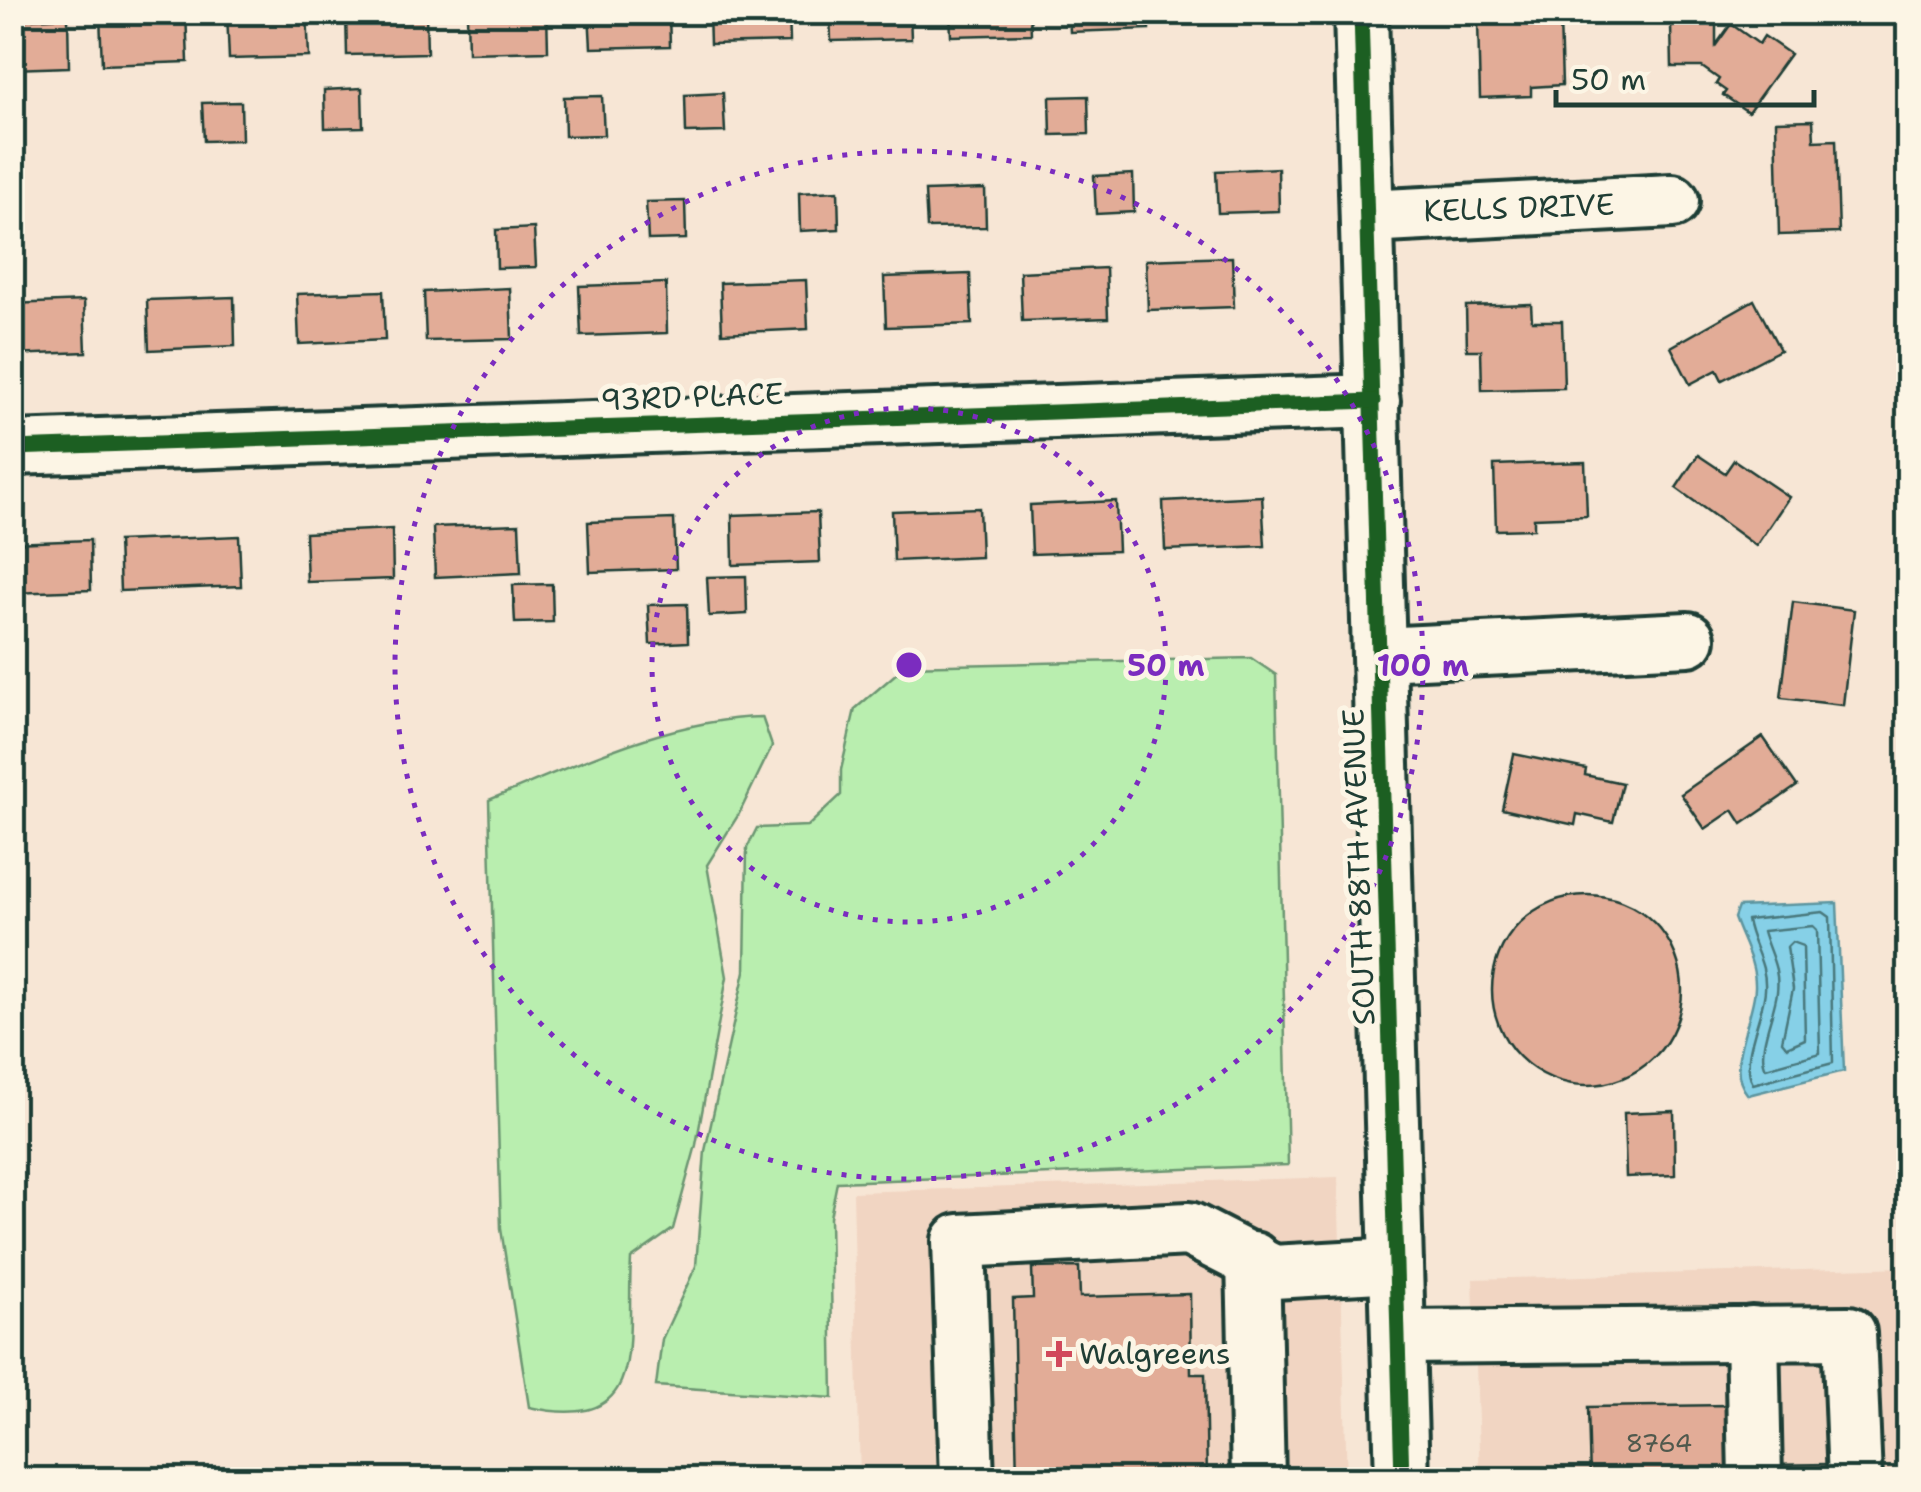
<svg xmlns="http://www.w3.org/2000/svg" width="1921" height="1492" font-family="'Shantell Sans',sans-serif">
	<style>
		.built { fill: #f1d5c2 }
		.green { fill: #b9eeaf; stroke: #6c9672; stroke-width: 2.5 }
		.water { fill: #86d0e7; stroke: #5d959f; stroke-width: 2.5 }
		.lines { fill: none; stroke-linecap: round; stroke-linejoin: round }
		.shore { stroke: #48787c; stroke-width: 2.5 }
		.building { fill: #e2ac97; stroke: #1f3d34; stroke-width: 2.5 }
		.minor-casing { stroke: #1f3d34; stroke-width: 60 }
		.minor { stroke: #fcf5e5; stroke-width: 52 }
		.cycleway-casing { stroke: #fcf5e5; stroke-width: 21 }
		.cycleway { stroke: #1b5e20; stroke-width: 15 }
		.ring { fill: none; stroke: #7b2cbf; stroke-width: 5; stroke-dasharray: 5 10 }
		.poi-dot { fill: #d1495b; stroke: #fcf5e5; stroke-width: 4 }
		.labels { text-anchor: middle; stroke-width: 10; stroke-linejoin: round; paint-order: stroke }
		.number-label { font-size: 25px; fill: #50594d }
		.street-label { font-size: 30px; fill: #1f3d34; stroke: #fcf5e5 }
		.poi-label { font-size: 30px; fill: #1f3d34; stroke: #fcf5e5; text-anchor: start }
		.centre { fill: #7b2cbf; stroke: #fcf5e5; stroke-width: 5 }
		.ring-label { font-size: 30px; text-anchor: middle; font-weight: bold; fill: #7b2cbf; stroke: #fcf5e5; stroke-width: 10; stroke-linejoin: round; paint-order: stroke }
	</style>
	<rect width="100%" height="100%" fill="#f7e6d5"/>
	<filter id="ink" filterUnits="userSpaceOnUse"><feTurbulence type="fractalNoise" baseFrequency=".01" numOctaves="2"/><feDisplacementMap in="SourceGraphic" scale="20" xChannelSelector="R" yChannelSelector="G"/><feConvolveMatrix kernelMatrix="1 2 1 2 8 2 1 2 1" color-interpolation-filters="sRGB"/></filter>
	<g filter="url(#ink)">
		<!-- built -->
		<g class="built">
			<path d="M1338 1177 1347 1479H860L853 1192Z"/>
			<path d="M1908 1267V1479H1480L1473 1279Z"/>
		</g>
		<!-- green -->
		<g class="green">
			<path d="M1251 658 1276 675 1288 1165 837 1182 830 1217 833 1398 656 1386 662 1339 696 1266 705 1151 745 971 747 848 757 828 808 826 841 795V770L855 709 905 666Z"/>
			<path d="M762 717 772 746 739 814 707 865 727 977 696 1145 673 1229 631 1259C626 1344 650 1434 529 1407L501 1229 489 800C575 765 669 719 762 717Z"/>
		</g>
		<!-- water -->
		<path class="water" d="M1837 903 1844 1071 1748 1095C1723 1066 1754 1020 1755 987 1756 963 1742 941 1734 918L1738 907Z"/>
		<g class="lines">
			<!-- shore -->
			<g class="shore">
				<path d="M1823 912 1830 917 1833 1063 1753 1084C1739 1057 1763 1019 1765 990 1767 963 1751 945 1747 920Z"/>
				<path d="M1813 926 1817 930 1820 1053 1766 1068C1756 1050 1775 1013 1777 992 1780 968 1769 953 1763 931Z"/>
				<path d="M1792 942 1803 946 1805 1039 1787 1047 1782 1041 1793 989 1787 947Z"/>
			</g>
		</g>
		<!-- building -->
		<g class="building">
			<path d="M186 12 188 62 102 65 100 16Z"/>
			<path d="M227 12H307L309 57 229 59Z"/>
			<path d="M346 12H426L427 53 347 55Z"/>
			<path d="M467 12H547L548 51 468 53Z"/>
			<path d="M589 12H669L670 46 591 48Z"/>
			<path d="M709 12H789L790 42 710 44Z"/>
			<path d="M830 12H910L911 39 831 41Z"/>
			<path d="M950 12H1030L1031 34 951 36Z"/>
			<path d="M1069 12H1149V29L1070 32Z"/>
			<path d="M68 17 69 67 12 69V20Z"/>
			<path d="M1560 19 1562 85 1531 87V96L1480 98 1478 21Z"/>
			<path d="M1716 24V45L1731 24 1759 44 1764 36 1790 54 1748 112 1723 95 1726 91 1716 84 1719 79 1702 67H1672L1671 25Z"/>
			<path d="M362 88 363 127 325 128 324 90Z"/>
			<path d="M723 93 725 132 686 133 685 95Z"/>
			<path d="M602 96 604 135 565 136 564 97Z"/>
			<path d="M1088 96 1089 134 1051 135 1050 97Z"/>
			<path d="M241 102 242 140 204 141 202 103Z"/>
			<path d="M1813 120 1814 141 1836 140 1839 233 1779 235 1776 121Z"/>
			<path d="M1278 168 1279 211 1218 213 1216 171Z"/>
			<path d="M1133 174 1134 212 1096 214 1094 176Z"/>
			<path d="M985 189 986 227 927 228 925 191Z"/>
			<path d="M838 191 839 229 800 231 799 193Z"/>
			<path d="M685 201 686 239 648 240 646 202Z"/>
			<path d="M534 228 536 267 497 268 496 230Z"/>
			<path d="M1232 257 1234 307 1148 310 1146 260Z"/>
			<path d="M1106 268 1108 318 1022 321 1020 272Z"/>
			<path d="M970 274 972 324 886 327 884 277Z"/>
			<path d="M806 280 808 329 722 333 720 283Z"/>
			<path d="M666 283 667 333 581 336 579 286Z"/>
			<path d="M510 288 512 339 426 341 424 292Z"/>
			<path d="M383 291 385 340 299 344 297 294Z"/>
			<path d="M234 297 235 346 149 350 147 300Z"/>
			<path d="M1754 300 1780 350 1722 380 1717 370 1690 384 1671 347Z"/>
			<path d="M84 301 86 352 12 355V304Z"/>
			<path d="M1531 304 1532 321H1562L1564 388 1482 390 1481 350H1467L1466 306Z"/>
			<path d="M1698 455 1725 473 1734 460 1789 497 1756 546 1676 488Z"/>
			<path d="M1585 462 1587 516 1534 518V529L1496 530 1494 465Z"/>
			<path d="M1262 496 1265 546 1165 550 1163 501Z"/>
			<path d="M1116 501 1118 551 1032 554 1030 505Z"/>
			<path d="M979 508 981 557 894 561 892 511Z"/>
			<path d="M818 512 820 562 733 565 732 515Z"/>
			<path d="M674 519 676 569 590 572 588 522Z"/>
			<path d="M519 524 521 573 435 577 433 527Z"/>
			<path d="M392 529 393 579 307 582 305 533Z"/>
			<path d="M239 536 241 586 120 591 118 541Z"/>
			<path d="M90 540 91 590 12 593V543Z"/>
			<path d="M746 576 747 614 709 616 707 577Z"/>
			<path d="M552 584 553 622 515 623 513 585Z"/>
			<path d="M1793 602 1854 610 1843 705 1781 698Z"/>
			<path d="M687 604 688 642 650 644 648 605Z"/>
			<path d="M1763 737 1797 786 1742 824 1733 810 1705 829 1681 794Z"/>
			<path d="M1514 754 1586 769 1585 775 1622 783 1613 822 1577 814 1575 825 1502 809Z"/>
			<circle cx="1587" cy="990" r="95"/>
			<path d="M1674 1111 1675 1175 1626 1177 1624 1113Z"/>
			<path d="M1079 1267 1080 1297 1190 1294 1191 1374H1205L1207 1480H1017L1013 1299 1033 1298 1032 1268Z"/>
			<path d="M1729 1405 1730 1480H1590L1588 1407Z"/>
			<path d="M1827 1464V1480H1768V1465Z"/>
		</g>
		<g class="lines">
			<!-- minor casing -->
			<g class="minor-casing">
				<g id="minor">
					<path d="M1361 12 1402 1480"/>
					<path d="M1367 217 1672 201"/>
					<path d="M12 448 1373 401"/>
					<path d="M1380 654 1688 639"/>
					<path d="M1253 1259 1258 1480"/>
					<path d="M1752 1333 1755 1480"/>
					<path d="M1398 1337 1849 1333 1855 1480"/>
					<path d="M967 1480 959 1241 1189 1229 1273 1272 1396 1265"/>
				</g>
			</g>
			<!-- minor -->
			<use href="#minor" class="minor"/>
			<!-- cycleway casing -->
			<g class="cycleway-casing">
				<g id="cycleway">
					<path d="M1361 12 1402 1480"/>
					<path d="M12 448 1373 401"/>
				</g>
			</g>
			<!-- cycleway -->
			<use href="#cycleway" class="cycleway"/>
		</g>
	</g>
	<!-- distance rings -->
	<g class="ring">
		<circle cx="909" cy="665" r="257"/>
		<circle cx="909" cy="665" r="514"/>
	</g>
	<!-- markers -->
	<path class="poi-dot" d="M1054 1339h10v10h10v10h-10v10h-10v-10h-10v-10h10z"/>
	<g class="labels">
		<!-- number labels -->
		<g class="number-label">
			<text x="1659" y="1452">8764</text>
		</g>
		<!-- street labels -->
		<g class="street-label">
			<text transform="translate(1519 208) rotate(-2)" y="10">KELLS DRIVE</text>
			<text transform="translate(692 397) rotate(-2)" y="10">93RD PLACE</text>
			<text transform="translate(1359 867) rotate(-92)" y="10">SOUTH 88TH AVENUE</text>
		</g>
		<!-- poi labels -->
		<g class="poi-label">
			<text x="1079" y="1364">Walgreens</text>
		</g>
	</g>
	<circle cx="909" cy="665" r="15" class="centre"/>
	<g class="ring-label">
		<text x="1166" y="676">50 m</text>
		<text x="1423" y="676">100 m</text>
	</g>
	<!-- margin -->
	<rect width="1921" height="1492" fill="none" stroke="#fcf5e5" stroke-width="50"/>
	<rect x="25" y="25" width="1871" height="1442" fill="none" stroke="#1f3d34" stroke-width="4" filter="url(#ink)"/>
	<!-- scale -->
	<path d="M1556 90v15h258v-15" fill="none" stroke="#1f3d34" stroke-width="5"/>
	<text x="1571" y="90" font-size="30" fill="#1f3d34" stroke="#fcf5e5" stroke-width="8" paint-order="stroke">50 m</text>
</svg>
